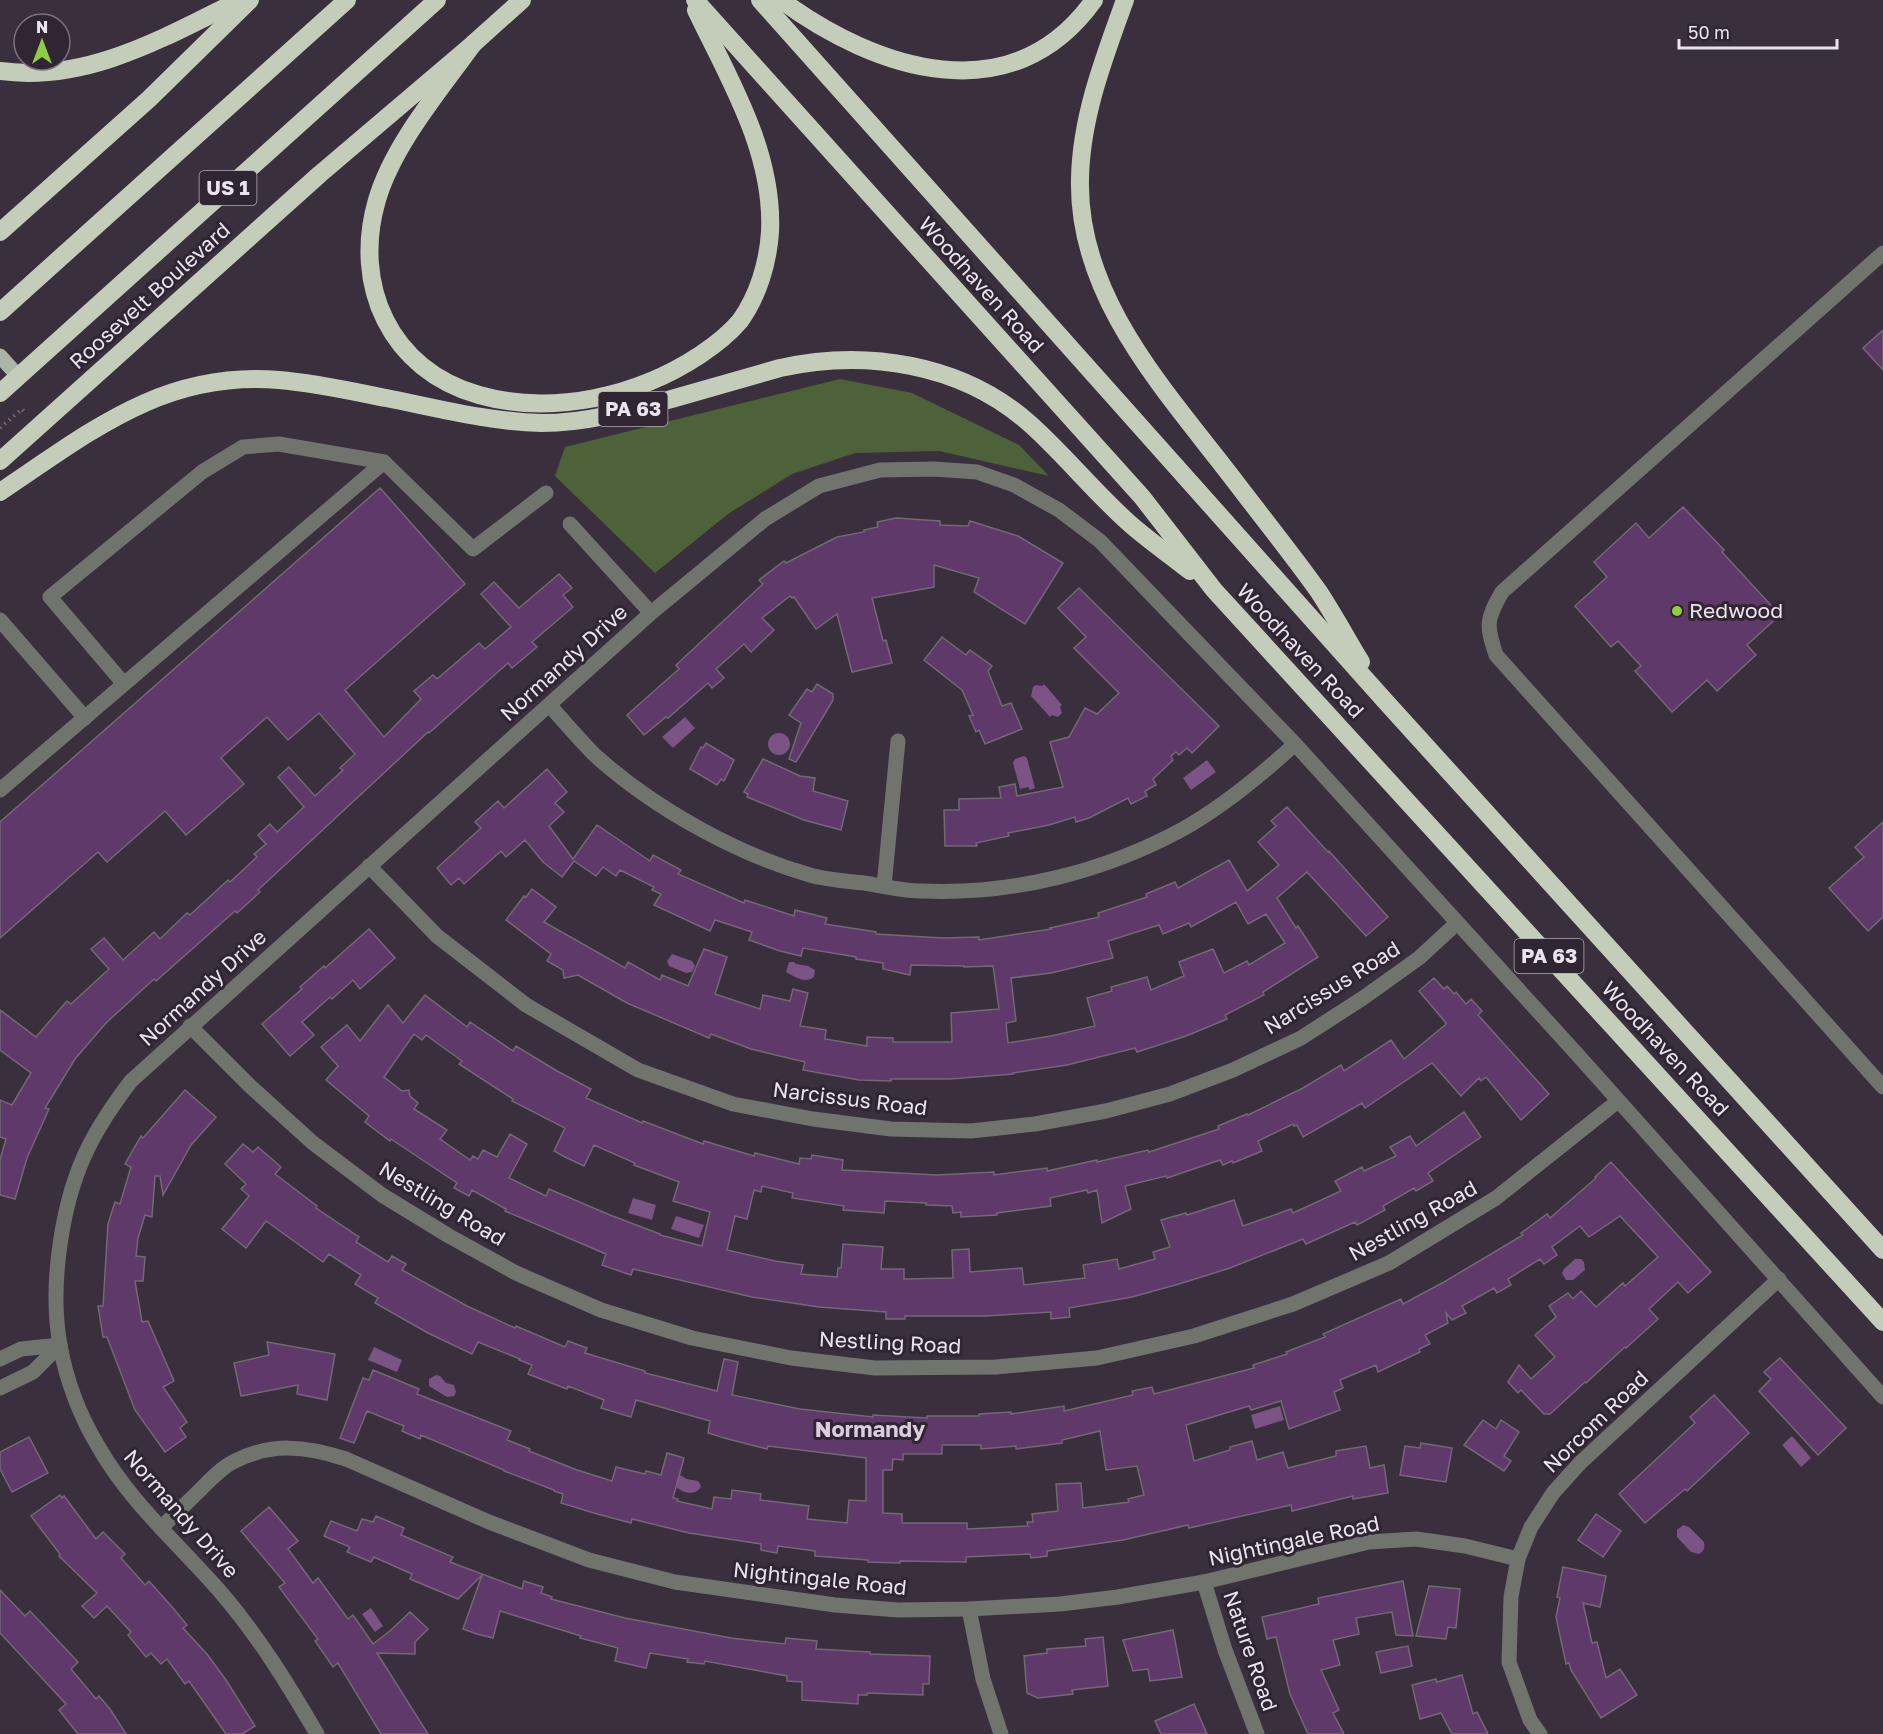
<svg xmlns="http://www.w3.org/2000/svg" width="1883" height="1734" font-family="'Golos Text',sans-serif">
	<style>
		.green { fill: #4e623a }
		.water { fill: #7b5384 }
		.building { fill: #5f3969; stroke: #746777; stroke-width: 1.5; fill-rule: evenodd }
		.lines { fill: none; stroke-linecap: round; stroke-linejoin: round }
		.path { stroke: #746b77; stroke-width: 4; stroke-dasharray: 1.5 4.5; stroke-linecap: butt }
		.minor { stroke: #70746d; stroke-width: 15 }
		.major { stroke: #acb4a4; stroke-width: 15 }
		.highway { stroke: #c3cdba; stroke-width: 18 }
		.poi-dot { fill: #90cd41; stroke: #302633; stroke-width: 2 }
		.labels { text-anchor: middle; stroke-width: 6; stroke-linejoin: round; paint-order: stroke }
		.shield { fill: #302633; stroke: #b3abb5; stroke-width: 1.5 }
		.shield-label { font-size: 20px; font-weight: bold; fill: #ebe4ed }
		.street-label { font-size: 21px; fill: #ebe4ed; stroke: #302633 }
		.poi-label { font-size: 21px; fill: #ebe4ed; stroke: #302633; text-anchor: start }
		.neighbourhood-label { font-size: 22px; font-weight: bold; fill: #dbcddf; stroke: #302633 }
	</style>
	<rect width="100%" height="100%" fill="#3a2f3d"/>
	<!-- green -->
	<path class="green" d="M840 379 912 393 1019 445 1049 476 939 451 855 453 792 474 728 514 655 573 555 476 565 447Z"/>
	<!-- water -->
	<g class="water">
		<path d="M1044 684 1062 705 1060 707 1062 713 1058 717 1052 715 1050 717 1031 696 1033 687 1036 685 1042 686Z"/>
		<path d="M685 717 695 728 673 748 662 737Z"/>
		<circle cx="779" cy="744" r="11"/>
		<path d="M1024 756 1027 758 1035 788 1030 790 1028 787 1020 789 1013 763 1015 759Z"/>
		<path d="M1207 760 1216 772 1191 790 1183 778Z"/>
		<path d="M672 954 692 961 695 966 692 972 686 973 669 966 667 961Z"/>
		<path d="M789 962H794L796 964 808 966 815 970 814 977C805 984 795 977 786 972Z"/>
		<path d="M633 1198 656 1205 652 1220 628 1213Z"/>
		<path d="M676 1216 704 1225 699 1238 671 1229Z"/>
		<path d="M1575 1259H1581L1584 1262 1585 1270 1573 1280H1566L1562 1273 1564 1269Z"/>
		<path d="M374 1347 402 1360 397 1372 368 1360Z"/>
		<path d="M436 1375 440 1376 446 1383 454 1385 456 1392 454 1396 447 1397 429 1386V1379Z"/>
		<path d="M1280 1406 1284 1420 1255 1429 1251 1415Z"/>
		<path d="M1792 1436 1811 1458 1801 1467 1782 1445Z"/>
		<path d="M678 1474 687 1479 698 1481 701 1486C696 1497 683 1493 676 1487Z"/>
		<path d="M1683 1525 1689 1527 1704 1542C1705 1548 1704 1551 1699 1554L1691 1552 1677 1537V1530Z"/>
		<path d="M371 1608 383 1626 375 1632 362 1614Z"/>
	</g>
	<!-- building -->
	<g class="building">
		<path d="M1883 330V370L1863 348Z"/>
		<path d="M380 488 465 584 345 690 384 737 421 699 414 691 433 675 437 679 479 643 485 649 511 627 481 594 494 582 519 608 559 574 572 588 563 595 573 607 532 642 537 647 512 668 508 663 429 733 428 732 258 890 260 892 237 913 235 911 156 981 154 979 106 1023 75 1059 45 1108 49 1109 27 1158 15 1199 0 1195V1160L6 1139 0 1137V1100L12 1105 31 1073 0 1050V1010L36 1037 67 1001 71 1004 109 969 91 949 104 938 123 960 154 932 160 939 187 913 190 915 228 880 230 882 257 857 254 854 266 844 258 835 270 824 277 832 304 807 278 777 289 767 315 796 343 770 340 768 355 754 319 713 288 740 267 717 221 758 244 784 186 835 165 811 107 862 98 852 0 938V822Z"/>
		<path d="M1683 507 1724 550 1722 552 1780 615 1747 645 1756 655 1717 691 1707 680 1672 712 1635 671 1641 666 1618 641 1611 647 1575 606 1607 577 1594 562 1636 523 1649 538Z"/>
		<path d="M896 518 940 521V525L968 526 970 521 1018 536 1063 563 1025 624 974 592 979 578 934 565V587L872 598 883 641 886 640 892 663 852 672 837 614 816 629 794 597 792 598 790 596 762 618 774 630 751 652 744 644 716 669 724 678 712 688 708 683 668 718 666 717 644 735 627 715 679 669 676 665 763 584 759 580 784 561 786 563 837 537 864 532V530L878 527 877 522Z"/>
		<path d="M1079 588 1219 726 1192 753 1187 748 1179 755 1176 752 1171 756 1173 760 1153 779 1156 785 1145 791 1147 796 1131 804 1128 798 1089 818 1076 822 1075 817 1049 825 1008 833 1009 836 976 843 977 846H945L944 810H959V799L1001 798 999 787 1015 784 1017 796 1063 787 1050 742 1069 737 1085 708 1097 714 1119 693 1074 648 1086 637 1058 608Z"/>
		<path d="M942 637 966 655 970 650 992 666 988 671 1002 706 1011 703 1022 729 985 744 979 730 976 732 969 716 973 715 962 690 924 660Z"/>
		<path d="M817 684 833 694V700L796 762 789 759 801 723 789 715 807 689 812 692Z"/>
		<path d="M706 743 734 760 724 781 721 779 717 785 690 769 701 747 703 748Z"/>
		<path d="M763 759 800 776 815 778 813 791 848 801 841 830 804 820 747 797 748 794 744 792Z"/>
		<path d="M547 769 567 792 555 803 564 812 549 826 573 859 597 825 650 861 653 855 681 870 678 874 744 903 745 900 794 916 795 910 827 918 825 924 876 932V934L943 938 979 937V940L1051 929 1050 928 1099 917 1098 913 1147 897 1146 894 1175 882 1178 888 1229 860 1247 891 1279 865 1258 842 1276 826 1271 821 1287 807 1328 852 1329 851 1388 917 1366 936 1307 872 1277 898 1296 928 1298 926 1318 957 1263 992 1264 995 1225 1015 1227 1019 1186 1036 1137 1052 1135 1048 1067 1065 1013 1073V1074L950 1079H891V1081L859 1080 803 1070 805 1062 751 1049 711 1034 709 1038 627 1003 578 975 564 978 563 970 547 961 551 954 506 920 524 896 526 897 532 889 556 907 544 922 625 968 628 962 660 980 662 975 688 986 704 949 727 957 715 994 760 1009 763 995 790 1001 793 989 808 993 800 1026 826 1030 825 1039 867 1046V1037L893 1038V1042H952L951 1013 999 1009 993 966 964 967V966L911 965 910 975 883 969V963L856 959V957L803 948 801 956 780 951 749 940 752 932 715 920 710 931 654 905 661 894 652 890 654 887 620 870 616 876 603 867 596 876 574 861 562 877 543 862 525 840 506 857 501 851 464 884 459 878 451 885 437 868 481 828 475 822 498 801 504 808ZM1236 902 1248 924 1266 914 1285 943 1249 965 1247 961 1224 973 1213 949 1179 962 1184 976 1151 990 1147 977 1111 987 1112 991 1087 998 1095 1026 1051 1036 1008 1043 1006 1023 1016 1021 1011 978 1051 973 1113 958 1108 941 1159 925 1163 934 1189 923 1191 927Z"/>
		<path d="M1883 822V917L1868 931 1829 888 1864 857 1855 847Z"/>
		<path d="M369 929 395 958 360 989 353 980 332 999 330 997 302 1022 314 1035 290 1056 262 1024 302 989 300 987 324 966 325 968Z"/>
		<path d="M1434 978 1444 989 1447 986 1454 994 1456 992 1466 1004 1471 999 1482 1011 1478 1015 1549 1094 1521 1120 1486 1077 1481 1081 1479 1078 1461 1096 1432 1063 1365 1108 1362 1103 1303 1137 1297 1125 1294 1126 1293 1124 1258 1141 1262 1151 1233 1163 1232 1161 1223 1165 1220 1160 1167 1178 1166 1176 1125 1186 1131 1209 1102 1223 1097 1190 1088 1193 1087 1190 1050 1198 1051 1206 997 1213V1215L961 1217V1212L953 1213 952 1206 926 1205V1203L885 1201 884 1213 843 1210 844 1206 792 1198 793 1193 762 1186 761 1192 754 1190 747 1219 735 1216 727 1250 775 1261 803 1265 801 1274 837 1277 838 1268H841L843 1244 883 1247 881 1269H904V1279L953 1278 952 1250 969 1249 970 1272 1022 1268 1024 1285 1085 1278 1083 1265 1117 1259 1119 1269 1155 1259 1153 1252 1170 1247 1161 1220 1186 1213 1187 1215 1234 1200 1243 1226 1291 1209 1293 1213 1341 1191 1335 1181 1362 1167 1364 1171 1396 1156 1390 1147 1410 1136 1416 1146 1464 1112 1481 1137 1428 1173 1433 1181 1416 1191 1414 1188 1383 1206 1385 1210 1357 1225 1355 1222 1306 1244 1303 1239 1230 1268 1179 1284 1132 1297 1069 1308 1070 1317 1051 1319V1312L985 1316H905V1319H886V1312L819 1307 752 1297 633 1269 631 1275 602 1265 606 1254 505 1211 506 1209 472 1190 469 1196 454 1188 457 1183 391 1139 390 1141 365 1122 369 1116 326 1080 338 1066 321 1047 347 1025 360 1041 388 1005 403 1023 425 995 467 1027 470 1022 513 1051 516 1046 557 1071 591 1089 586 1098 642 1123 643 1121 703 1144 704 1141 754 1156 755 1153 799 1164 800 1158 811 1159 812 1155 843 1160 842 1170 937 1175 994 1172V1175L1047 1168V1171L1097 1160V1162L1148 1150 1149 1152 1219 1129 1218 1126 1247 1114 1248 1115 1303 1088 1341 1065 1344 1071 1391 1040 1404 1059 1445 1025 1446 1023 1419 991ZM414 1034 422 1040 426 1035 462 1061 459 1064 513 1099 512 1101 565 1128 554 1151 563 1156 584 1166 594 1145 635 1163 634 1165 679 1182 673 1201 710 1212 702 1246 660 1235V1234L610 1215 549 1189 546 1196 509 1178 527 1144 510 1134 497 1157 483 1150 478 1159 473 1156 470 1160 440 1139 447 1130 414 1109 418 1103 410 1096 409 1090 402 1091 384 1077Z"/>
		<path d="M185 1090 216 1117 191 1145 163 1195 160 1176H155L152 1217 145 1215 138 1238 136 1256 145 1257 143 1281H135L142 1322 148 1321 174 1381 163 1387 187 1422 180 1428 186 1437 165 1452 135 1410 107 1337H103L98 1306H103L108 1224 115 1202 120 1204 131 1167 125 1164 141 1136 143 1138Z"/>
		<path d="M243 1144 253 1152 258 1147 281 1167 275 1174 317 1206 316 1208 359 1237 356 1242 388 1262 392 1256 406 1264 402 1270 467 1306 515 1328 516 1326 565 1347 568 1341 587 1348 585 1353 645 1371V1373L717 1391 724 1359 738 1362 732 1395 800 1409 873 1417V1415L927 1418V1416H979V1414L1011 1412V1414L1064 1406V1411L1133 1395 1132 1391 1152 1387 1154 1394 1254 1368 1253 1365 1287 1354 1286 1352 1325 1337 1323 1334 1401 1299 1403 1304 1444 1282 1523 1235 1521 1233 1547 1214 1550 1218 1596 1178 1595 1177 1611 1162 1711 1272 1688 1293 1678 1282 1649 1309 1658 1319 1626 1348 1625 1347 1586 1383 1585 1382 1550 1414H1544L1521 1390 1518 1393 1508 1382 1519 1365 1531 1379 1555 1357 1535 1335 1556 1317 1549 1306 1568 1293 1573 1299 1581 1291 1596 1307 1623 1283 1625 1286 1658 1257 1620 1216 1589 1237 1580 1226 1552 1247 1557 1255 1544 1264 1540 1259 1508 1279 1511 1285 1497 1293 1494 1288 1462 1306 1466 1313 1452 1320 1446 1313 1448 1323 1425 1335 1430 1344 1419 1349 1420 1352 1378 1372 1376 1365 1340 1380 1343 1388 1334 1392 1340 1410 1289 1429 1281 1401 1251 1410 1249 1406 1186 1425 1194 1461 1230 1450V1447L1252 1441 1257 1460 1283 1452 1288 1468 1336 1456V1451L1366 1446 1370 1468 1384 1465 1388 1493 1353 1499V1496L1292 1511 1291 1505 1189 1528 1188 1525 1123 1540 1047 1551V1556L1031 1558 1030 1554 966 1557V1562L900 1561V1563L868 1562V1560L815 1556V1551L778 1546 777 1553 761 1550V1544L689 1533 632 1519 631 1523 594 1513 561 1503 563 1494 554 1491V1490L504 1471V1470L421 1435 420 1439 402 1431 404 1426 367 1411 354 1443 340 1438 363 1378 369 1380 373 1370 419 1389 417 1394 511 1431 507 1440 530 1449 529 1451 577 1470 612 1481 616 1467 645 1474 646 1471 661 1475 667 1453 684 1458 673 1498 678 1499 677 1501 712 1509 714 1497 731 1499 732 1490 761 1494 760 1500 809 1506 807 1519 847 1523 849 1500 866 1501V1458L768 1446 767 1449 728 1439 708 1433 710 1421 636 1400 631 1417 601 1408 604 1400 568 1386 567 1389 528 1374 532 1365 519 1360 520 1359 478 1342 472 1354 428 1333 375 1303 378 1298 355 1284 361 1275 329 1254 323 1262 266 1221 246 1248 222 1229 249 1196 241 1189 246 1184 225 1164ZM1100 1431 1106 1470 1137 1466 1144 1495 1128 1499 1129 1502 1083 1508 1081 1483 1056 1484 1058 1511 1032 1514 1033 1522H1027L1028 1526 967 1529V1523H902V1514L883 1513V1470H892L893 1459 903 1460V1454H942V1445H981V1449L1016 1446V1449L1062 1443V1440Z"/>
		<path d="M267 1342 335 1354 327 1400 297 1394 298 1385 241 1396 234 1363 269 1355Z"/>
		<path d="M1780 1358 1846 1428 1818 1455 1759 1391 1771 1379 1764 1372Z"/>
		<path d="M1714 1395 1749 1433 1687 1491 1685 1489 1645 1523 1619 1494 1695 1423 1690 1417Z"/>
		<path d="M1483 1420 1496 1429 1501 1420 1519 1432 1504 1456 1511 1461 1504 1471 1464 1445Z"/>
		<path d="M29 1437 48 1473 12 1492 0 1469V1452Z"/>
		<path d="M1421 1443 1452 1448 1446 1482 1400 1475 1405 1446 1420 1448Z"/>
		<path d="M60 1495 62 1498 64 1496 96 1539 103 1532 125 1554 121 1558 145 1585 149 1581 173 1608 187 1625 183 1628 207 1654 226 1680 255 1726 242 1734H226L189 1681 185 1684 167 1659 161 1664 151 1653 146 1657 128 1635 131 1632 107 1606 94 1618 82 1606 97 1593 59 1556 60 1554 31 1516Z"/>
		<path d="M269 1507 298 1541 288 1549 313 1583 318 1578 348 1619 353 1615 373 1644 391 1630 410 1612 428 1629 415 1642V1654L377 1653 428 1734H381L338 1663 333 1667 315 1641 318 1639 279 1587 285 1583 241 1531Z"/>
		<path d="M1596 1514 1621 1531 1603 1557 1578 1540Z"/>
		<path d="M376 1516 404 1528 401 1535 453 1557 450 1562 522 1589 524 1581 543 1587 541 1593 552 1597 551 1599 625 1618 731 1638 785 1644 786 1638 817 1641 816 1649 870 1652V1654L930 1656 929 1684H923V1695L867 1693V1695H858V1704L802 1700V1682L787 1681V1676L705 1661 704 1664 687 1662 688 1659 650 1653 646 1668 615 1661 618 1648 580 1638 581 1636 500 1611 493 1638 477 1634 463 1629 482 1575 458 1599 410 1579 412 1574 374 1557 371 1562 347 1552 350 1547 324 1536 331 1521 357 1531 362 1519 373 1522Z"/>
		<path d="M1563 1567 1606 1576 1600 1607 1583 1603 1592 1643 1597 1642 1606 1678 1620 1669 1637 1695 1601 1718 1571 1670 1569 1663 1566 1664 1556 1617 1560 1598 1557 1597Z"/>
		<path d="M1403 1581 1413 1636 1396 1635 1392 1612 1356 1618 1359 1634 1333 1640 1340 1665 1321 1670 1339 1710 1333 1713 1344 1734H1308L1290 1694 1276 1637 1267 1639 1262 1617 1319 1604 1318 1598Z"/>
		<path d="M1429 1586 1460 1589 1456 1628 1448 1627 1446 1639 1416 1636Z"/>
		<path d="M0 1590 25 1616 30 1611 78 1662 71 1669 96 1699 99 1696 110 1709 126 1734H78L59 1710 66 1704 0 1633Z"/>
		<path d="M1173 1630 1182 1677 1150 1681 1148 1669 1133 1671 1123 1640Z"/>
		<path d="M1103 1637 1108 1686 1072 1690 1073 1694 1038 1698 1027 1693 1024 1656 1047 1653V1649L1086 1646 1085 1639Z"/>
		<path d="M1408 1646 1412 1666 1381 1673 1376 1652Z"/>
		<path d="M1462 1675 1473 1714 1477 1712 1488 1734H1452L1441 1713 1420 1719 1412 1685 1436 1679 1437 1682Z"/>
		<path d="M1194 1704 1207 1734H1161L1155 1721Z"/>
	</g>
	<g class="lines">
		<!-- path -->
		<path class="path" d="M0 428 22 409 26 414"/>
		<!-- minor -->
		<g class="minor">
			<path d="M1883 253 1502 592C1486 620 1486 625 1496 655L1883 1087"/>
			<path d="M570 524 651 613"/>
			<path d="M0 620 85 718"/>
			<path d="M124 684 50 597 202 472 243 447 279 444 384 462"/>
			<path d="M549 705C565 722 581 742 598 758 656 809 736 854 810 875 827 880 847 881 864 883 883 886 903 891 922 891 1012 895 1104 872 1183 829 1224 806 1260 776 1295 744"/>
			<path d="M0 790 384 462 473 549 546 493"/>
			<path d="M369 866 437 936 526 1005 638 1070 733 1104 813 1119 891 1129 971 1131 1035 1124 1106 1111 1170 1094 1233 1070 1301 1038 1363 998 1419 958 1457 923"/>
			<path d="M884 886 898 741"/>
			<path d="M190 1026 250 1086 313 1143 382 1195 449 1236 516 1273 601 1310 692 1338 791 1358 875 1368 996 1367 1097 1358 1194 1336 1293 1304 1389 1263 1496 1198 1618 1101"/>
			<path d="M0 1359 21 1349 60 1345"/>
			<path d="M0 1388 33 1372 60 1345"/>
			<path d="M161 1528C174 1515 188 1502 201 1489 211 1479 221 1468 233 1462 271 1442 306 1446 346 1459L489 1522 589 1560 675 1582 835 1605 898 1610 969 1609 1060 1604 1118 1597 1204 1582 1369 1542 1416 1539 1465 1546 1518 1559"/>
			<path d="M1204 1582 1225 1650 1257 1734"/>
			<path d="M969 1609 983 1679 1001 1734"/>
			<path d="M317 1734C289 1686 259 1637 223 1595 181 1546 130 1503 98 1446 80 1416 66 1379 60 1345 49 1285 62 1199 89 1146 101 1122 115 1102 131 1081L651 613 765 519 819 486 880 470 934 469 977 472 1014 485 1059 510 1100 541 1295 744 1576 1053 1883 1397"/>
			<path d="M1540 1734 1530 1720 1509 1662 1511 1597 1518 1559 1531 1527 1553 1493 1580 1463 1779 1279"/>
		</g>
		<!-- major -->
		<path class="major" d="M0 356 18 376"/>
		<!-- highway -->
		<g class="highway">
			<path d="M695 0 1142 497 1214 590 1883 1322"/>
			<path d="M760 0 1386 702 1883 1250"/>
			<path d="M781 0C876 70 1012 115 1094 0"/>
			<path d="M1125 0C1104 58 1081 117 1080 179 1077 298 1167 392 1234 480 1262 517 1292 554 1319 592 1334 615 1347 639 1361 662"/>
			<path d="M473 44C440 90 393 145 377 200 352 285 390 370 479 395 553 416 638 396 700 355 715 345 729 334 740 321 758 296 768 263 770 232 774 152 729 79 696 10"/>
			<path d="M0 71C87 83 165 37 240 0"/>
			<path d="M0 232 149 99 250 0"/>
			<path d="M0 312 347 0"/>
			<path d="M0 393 437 0"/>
			<path d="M0 461 320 174 473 44 522 0"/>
			<path d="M0 492C90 432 164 370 279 380 315 383 351 391 386 398 437 408 490 422 542 423 588 423 632 410 675 398 710 388 745 378 780 368 865 349 961 363 1029 423 1064 454 1094 492 1129 523 1148 540 1170 555 1190 571"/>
		</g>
	</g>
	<!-- markers -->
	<circle class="poi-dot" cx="1677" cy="611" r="6"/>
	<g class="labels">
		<!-- shield labels -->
		<g class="shield">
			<rect x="199.5" y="171" width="57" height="34" rx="4.5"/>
			<rect x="598.5" y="392" width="69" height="34" rx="4.5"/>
			<rect x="1514.5" y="939" width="69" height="34" rx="4.5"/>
		</g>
		<g class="shield-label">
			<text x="228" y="195">US 1</text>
			<text x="633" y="416">PA 63</text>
			<text x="1549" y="963">PA 63</text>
		</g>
		<!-- street labels -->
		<g class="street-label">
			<text transform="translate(981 285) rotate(48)" y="7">Woodhaven Road</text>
			<text transform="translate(150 296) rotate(-42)" y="7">Roosevelt Boulevard</text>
			<text transform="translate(1300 651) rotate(47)" y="7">Woodhaven Road</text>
			<text transform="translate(564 663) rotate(-42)" y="7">Normandy Drive</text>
			<text transform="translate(203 988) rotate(-42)" y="7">Normandy Drive</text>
			<text transform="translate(1332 988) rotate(-32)" y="7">Narcissus Road</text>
			<text transform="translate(1665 1049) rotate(47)" y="7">Woodhaven Road</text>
			<text transform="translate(850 1099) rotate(7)" y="7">Narcissus Road</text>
			<text transform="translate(442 1204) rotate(31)" y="7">Nestling Road</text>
			<text transform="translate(1413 1221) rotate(-29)" y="7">Nestling Road</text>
			<text transform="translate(890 1343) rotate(3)" y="7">Nestling Road</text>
			<text transform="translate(1596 1422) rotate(-44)" y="7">Norcom Road</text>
			<text transform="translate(181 1514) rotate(49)" y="7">Normandy Drive</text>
			<text transform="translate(1294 1541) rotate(-12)" y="7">Nightingale Road</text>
			<text transform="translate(820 1579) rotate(6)" y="7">Nightingale Road</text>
			<text transform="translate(1250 1651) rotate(71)" y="7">Nature Road</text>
		</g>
		<!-- poi labels -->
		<g class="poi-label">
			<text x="1689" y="618">Redwood</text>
		</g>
		<!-- neighbourhood labels -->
		<g class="neighbourhood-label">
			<text x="870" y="1437">Normandy</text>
		</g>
	</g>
	<!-- north arrow -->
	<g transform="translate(42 42)"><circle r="28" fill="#302633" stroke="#7b727d" stroke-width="1.5"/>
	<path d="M0-4.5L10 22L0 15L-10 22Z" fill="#90cd41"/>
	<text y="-9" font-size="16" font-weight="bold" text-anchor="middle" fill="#ebe4ed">N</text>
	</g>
	<!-- scale -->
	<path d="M1679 39v9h158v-9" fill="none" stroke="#ebe4ed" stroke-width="3"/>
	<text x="1688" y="39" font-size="18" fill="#ebe4ed" stroke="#302633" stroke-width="4.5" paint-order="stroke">50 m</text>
</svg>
